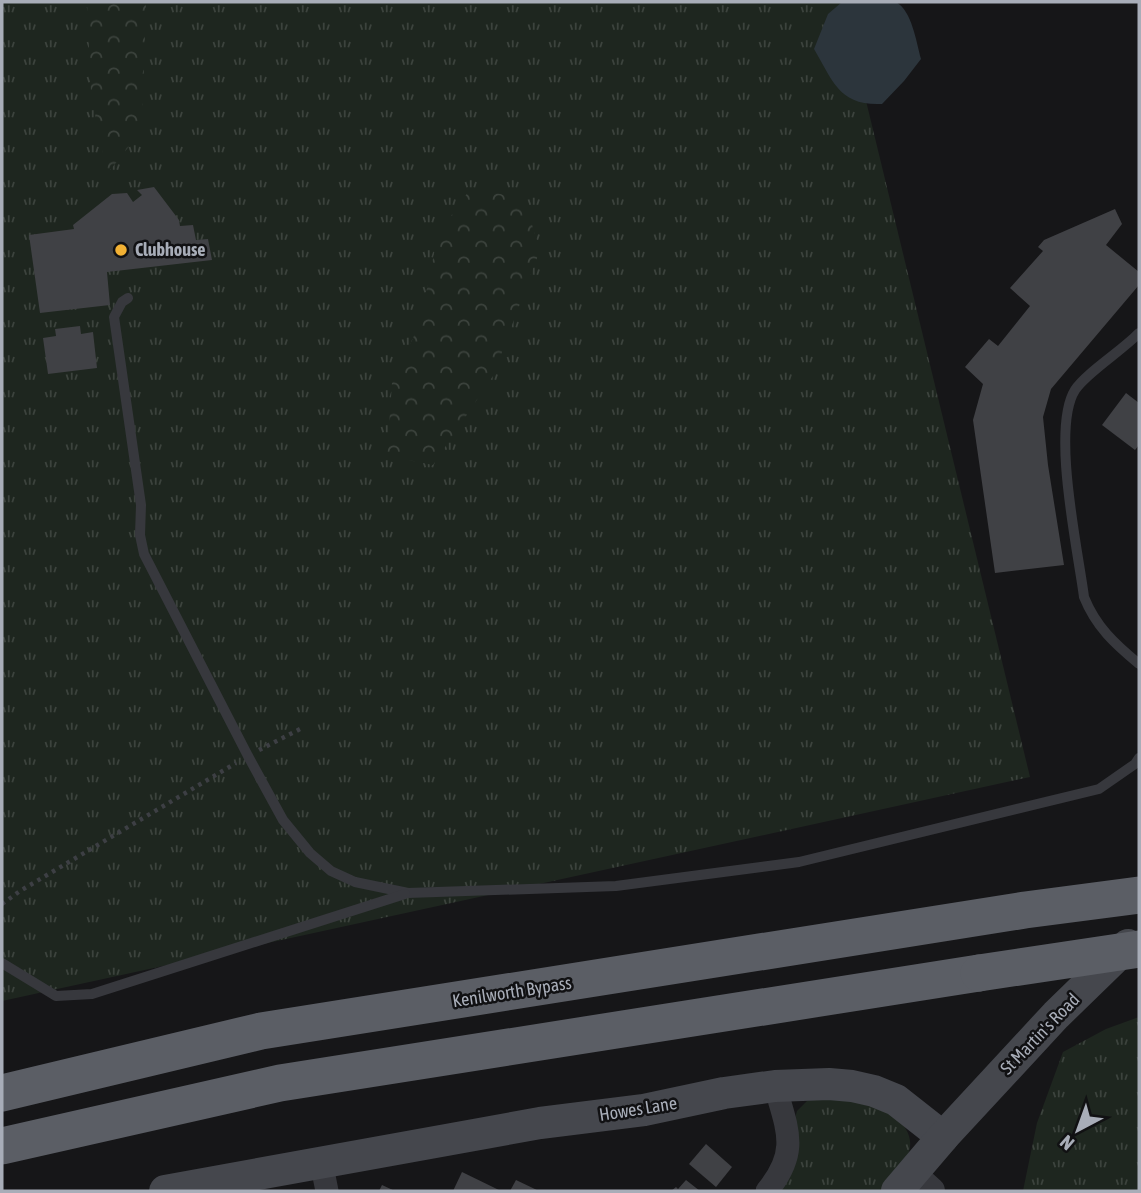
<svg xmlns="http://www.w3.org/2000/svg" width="1141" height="1193" font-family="'Asap Condensed',sans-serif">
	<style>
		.grass { fill: url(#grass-tufts) }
		.forest { fill: url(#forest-crowns) }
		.water { fill: #2c353c }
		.building { fill: #404145 }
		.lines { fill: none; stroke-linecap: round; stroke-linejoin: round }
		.path { stroke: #3d3f44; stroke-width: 4.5; stroke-dasharray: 3.5 5; stroke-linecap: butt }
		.service { stroke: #37383d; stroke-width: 10 }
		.minor { stroke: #37383d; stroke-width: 23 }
		.tertiary { stroke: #37383d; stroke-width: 28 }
		.secondary { stroke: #45474d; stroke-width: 32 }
		.trunk { stroke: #5b5e65; stroke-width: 37 }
		.trunk-bridge { stroke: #5b5e65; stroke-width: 37 }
		.poi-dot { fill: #f2b134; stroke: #111113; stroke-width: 2.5 }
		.labels { text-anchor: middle; stroke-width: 5; stroke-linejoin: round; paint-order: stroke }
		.poi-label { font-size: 18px; font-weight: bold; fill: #a8adb8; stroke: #111113; text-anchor: start }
		.street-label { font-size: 18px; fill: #a8adb8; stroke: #111113 }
	</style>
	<defs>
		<pattern id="grass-tufts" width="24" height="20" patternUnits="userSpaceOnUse" patternTransform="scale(1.75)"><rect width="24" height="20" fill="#1e261f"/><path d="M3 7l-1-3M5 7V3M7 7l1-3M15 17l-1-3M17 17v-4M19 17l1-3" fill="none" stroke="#3c433d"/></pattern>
		<pattern id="forest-crowns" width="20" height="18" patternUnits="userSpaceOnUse" patternTransform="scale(1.75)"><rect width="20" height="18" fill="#1e261f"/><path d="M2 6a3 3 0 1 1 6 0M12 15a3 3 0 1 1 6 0" fill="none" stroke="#3c433d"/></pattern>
	</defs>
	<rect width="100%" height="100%" fill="#161618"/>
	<!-- grass -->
	<g class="grass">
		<path d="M2 2H842L1030 777 2 1001Z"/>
		<path d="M1139 1017V1191H1023L1037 1123 1063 1052 1106 1029Z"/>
		<path d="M821 1096C838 1099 858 1100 874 1105 893 1110 916 1131 909 1152 905 1166 890 1179 881 1191H776L797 1111 807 1101Z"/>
	</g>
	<!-- forest -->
	<g class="forest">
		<path d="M87 2H146L142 130 107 174 91 94Z"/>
		<path d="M471 188 524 199 540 250 493 376 433 465 387 456 392 383 420 323 438 234Z"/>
	</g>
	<!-- water -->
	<path class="water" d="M842 2H896C912 11 916 41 921 59L904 81 882 104C839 106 833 81 814 49L828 14Z"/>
	<!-- building -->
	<g class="building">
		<path d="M154 187 179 220 180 226 193 225 196 240 208 239 212 260 107 272 110 305 40 313 29 235 74 229 73 225 112 194 127 193 133 202 142 195 137 190Z"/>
		<path d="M1115 209 1122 224 1106 245 1139 272V285L1051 389 1043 417 1048 465 1064 565 995 573 973 420 983 384 965 367 989 339 998 346 1030 306 1010 288 1043 251 1038 247 1044 240Z"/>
		<path d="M80 326 81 334 93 332 97 368 48 374 43 338 56 336 55 329Z"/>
		<path d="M1126 393 1139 403V445L1135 450 1102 425Z"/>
		<path d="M706 1144 732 1167 716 1187 689 1164Z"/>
		<path d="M462 1172 501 1191H453Z"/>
		<path d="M516 1180 539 1191H510Z"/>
		<path d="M686 1180 700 1191H671L676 1187 678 1189Z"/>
		<path d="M382 1185 395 1191H379Z"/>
	</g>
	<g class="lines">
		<!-- path -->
		<g class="path">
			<path d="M259 750 302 728"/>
			<path d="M2 904 20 891 236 763"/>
		</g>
		<!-- service -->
		<g class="service">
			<path d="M128 298 122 302 114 317 141 505 140 535 144 554 248 756 283 820 310 853 331 871 355 882 408 893 616 886 799 862 1099 789 1135 764 1139 758"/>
			<path d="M1139 333C1123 350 1086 373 1075 390 1051 428 1078 550 1084 597 1096 627 1115 644 1139 664"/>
			<path d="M2 963 56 996 92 994 405 894"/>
		</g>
		<!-- minor -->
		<g class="minor">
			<path d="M321 1161 327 1191"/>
			<path d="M767 1191C799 1152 788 1131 775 1086"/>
		</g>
		<!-- tertiary -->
		<path class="tertiary" d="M911 1173 931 1191"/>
		<!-- secondary -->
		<g class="secondary">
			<path d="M165 1191 540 1123 644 1110 724 1093 775 1086 829 1084 852 1086 874 1091 896 1100 943 1137"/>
			<path d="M897 1191 943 1137 1056 1015 1128 945"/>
		</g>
		<!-- trunk -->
		<g class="trunk">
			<path d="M2 1093 261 1031 1025 910 1139 895"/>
			<path d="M2 1146 280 1083 979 973"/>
		</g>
		<!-- trunk-bridge -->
		<path class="trunk-bridge" d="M979 973 1139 949"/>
	</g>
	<!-- markers -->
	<circle class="poi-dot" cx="121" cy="250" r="7"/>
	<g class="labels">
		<!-- poi labels -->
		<g class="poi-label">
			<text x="135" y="256">Clubhouse</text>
		</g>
		<!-- street labels -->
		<g class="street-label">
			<text transform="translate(512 992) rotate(-9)" y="6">Kenilworth Bypass</text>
			<text transform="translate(1040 1034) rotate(-46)" y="6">St Martin's Road</text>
			<text transform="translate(638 1109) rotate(-9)" y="6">Howes Lane</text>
		</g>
	</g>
	<!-- border -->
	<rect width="1141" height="1193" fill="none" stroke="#a8adb8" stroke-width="7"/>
	<!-- north arrow -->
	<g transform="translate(1078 1130) rotate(221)" stroke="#111113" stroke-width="5" paint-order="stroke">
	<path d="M0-5L12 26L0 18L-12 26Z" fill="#a8adb8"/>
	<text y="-10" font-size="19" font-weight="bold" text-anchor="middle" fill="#a8adb8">N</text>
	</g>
</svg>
